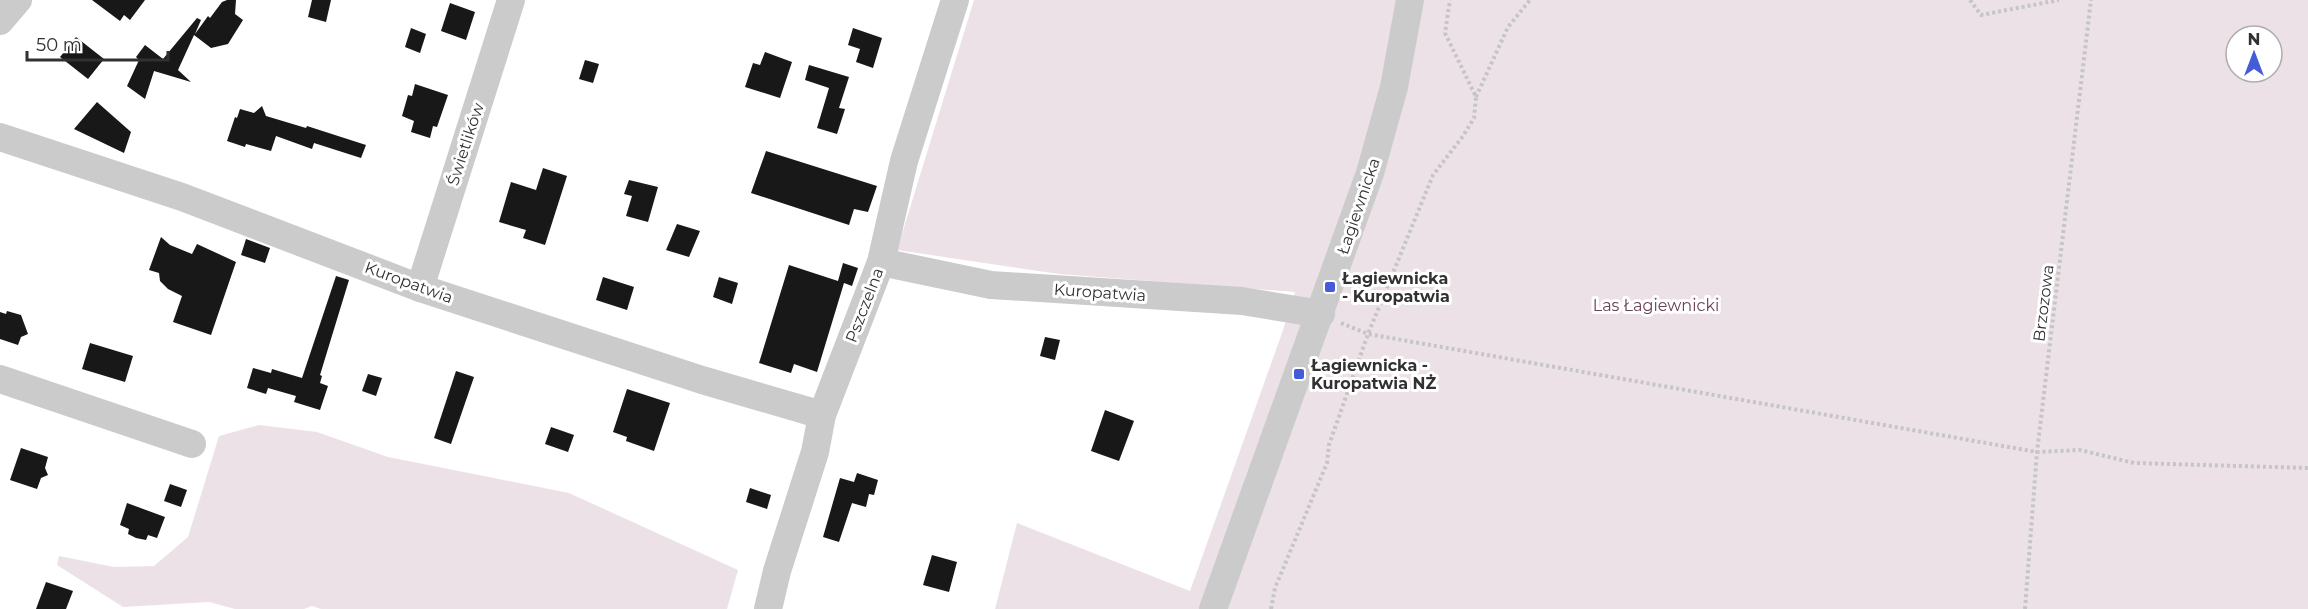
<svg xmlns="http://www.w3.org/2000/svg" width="2308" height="609" font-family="Montserrat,sans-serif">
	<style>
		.green { fill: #ede1e8; fill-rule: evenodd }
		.building { fill: #181818 }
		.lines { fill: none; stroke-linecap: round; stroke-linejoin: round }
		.path { stroke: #c5c5c5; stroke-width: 4; stroke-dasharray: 3 3; stroke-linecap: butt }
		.minor { stroke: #cbcbcb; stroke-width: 28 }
		.poi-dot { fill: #445cd8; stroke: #fff; stroke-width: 2 }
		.labels { text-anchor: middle; stroke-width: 6; stroke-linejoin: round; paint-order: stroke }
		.street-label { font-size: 16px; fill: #313131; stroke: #fff }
		.poi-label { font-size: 16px; font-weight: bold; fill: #313131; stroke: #fff; text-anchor: start }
		.park-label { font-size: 16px; fill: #6a4258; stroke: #fff }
	</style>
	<rect width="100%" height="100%" fill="#fff"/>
	<!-- green -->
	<g class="green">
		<path d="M974 0H2308V609H995L1017 523 1190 591 1282 333 1295 292 1059 274 897 250ZM2236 36H2272V72H2236Z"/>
		<path d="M259 425 317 432 388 457 569 493 738 570 727 609H321L312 606 304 609H235L209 602 123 607 57 565 59 556 114 567 154 566 188 537 219 436Z"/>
	</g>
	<!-- building -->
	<g class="building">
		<path d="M92 0H145L130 20 124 15 120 21Z"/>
		<path d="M227 0H236L235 14 243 20 228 44 211 48 194 35 178 70 191 82 154 71 145 99 127 86 139 60 136 57 145 45 163 59 197 18 201 20 195 34 208 16 210 18 222 2Z"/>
		<path d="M312 0H331L326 22 308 17Z"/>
		<path d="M450 3 475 12 466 40 441 31Z"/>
		<path d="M411 28 426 34 420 53 405 47Z"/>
		<path d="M853 28 882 38 873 68 856 62 860 49 848 45Z"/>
		<path d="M76 37 104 59 88 79 60 57Z"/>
		<path d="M765 52 792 62 780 98 745 87 753 63 760 65Z"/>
		<path d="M585 60 599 64 593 83 579 79Z"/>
		<path d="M809 65 849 77 839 108 845 109 837 134 817 128 829 88 805 80Z"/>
		<path d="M415 84 448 95 437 127 433 126 430 138 411 132 414 121 402 116 408 95 412 96Z"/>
		<path d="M97 102 131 132 124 153 74 129Z"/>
		<path d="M262 106 266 116 306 128 307 126 366 145 361 158 314 143 312 149 276 136 271 151 246 144 245 147 227 141 235 117 237 118 240 109 254 113Z"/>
		<path d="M766 151 877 186 868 212 854 209 849 225 751 193Z"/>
		<path d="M543 168 567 176 545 245 523 238 526 230 499 222 511 182 536 190Z"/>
		<path d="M629 180 658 187 648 222 626 216 632 196 624 194Z"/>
		<path d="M677 224 700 231 689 257 666 250Z"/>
		<path d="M161 237 170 245 192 254 197 244 236 262 211 335 173 322 182 296 168 289 160 281 159 273 149 270Z"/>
		<path d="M246 239 270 248 265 263 241 255Z"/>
		<path d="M843 263 858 268 852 286 844 283 817 372 794 364 791 373 759 363 789 265 838 281Z"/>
		<path d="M336 276 349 280 320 375 322 376 320 383 328 386 320 410 294 402 296 396 268 388 266 394 247 388 253 368 271 373 272 369 302 378Z"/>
		<path d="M603 277 634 287 627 310 596 300Z"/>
		<path d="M719 277 738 283 732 304 713 297Z"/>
		<path d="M7 311 21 315 28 334 21 337 18 345 0 339V312L6 314Z"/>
		<path d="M1045 337 1060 340 1055 360 1040 356Z"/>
		<path d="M90 343 133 356 125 382 82 369Z"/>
		<path d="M456 371 474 377 451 444 434 438Z"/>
		<path d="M368 374 382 378 376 396 362 391Z"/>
		<path d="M627 389 670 403 654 451 626 441 627 437 613 432Z"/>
		<path d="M1105 410 1134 421 1119 461 1091 451Z"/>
		<path d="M551 427 574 435 568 452 545 444Z"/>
		<path d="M21 448 48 457 45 468 48 475 41 478 37 489 10 480Z"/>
		<path d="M857 473 878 480 874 495 869 494 866 507 852 503 839 542 823 537 840 478 854 482Z"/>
		<path d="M170 484 187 490 181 507 164 501Z"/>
		<path d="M750 488 771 495 767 509 746 502Z"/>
		<path d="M127 503 165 517 157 538 148 535 146 540 136 538 128 534 129 529 120 525Z"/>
		<path d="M932 555 957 562 949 592 923 585Z"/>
		<path d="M46 582 73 591 66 609H36Z"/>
	</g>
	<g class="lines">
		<!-- path -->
		<g class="path">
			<path d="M1970 0 1981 15 2059 0"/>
			<path d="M1476 97 1508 27 1530 0"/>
			<path d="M1341 323 1368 334 2037 452 2080 450 2134 463 2308 468"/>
			<path d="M1271 609 1275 588 1327 463 1329 445 1368 334 1433 175 1463 136 1474 118 1476 97 1445 33 1450 0"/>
			<path d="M2025 609 2037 452 2091 0"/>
		</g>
		<!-- minor -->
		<g class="minor">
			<path d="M0 21 18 0"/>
			<path d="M0 137 182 197 420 288 702 380 822 415"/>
			<path d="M881 262 991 285 1242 301 1321 314"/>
			<path d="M420 288 511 0"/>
			<path d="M0 379 192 444"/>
			<path d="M768 609 777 571 815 452 822 415 881 262 904 161 955 0"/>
			<path d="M1213 609 1370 173 1394 87 1410 0"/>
		</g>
	</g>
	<!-- markers -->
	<g class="poi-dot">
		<rect x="1324" y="281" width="12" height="12" rx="3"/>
		<rect x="1293" y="368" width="12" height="12" rx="3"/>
	</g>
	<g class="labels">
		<!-- street labels -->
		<g class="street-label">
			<text transform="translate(465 144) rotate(-72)" y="6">Świetlików</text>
			<text transform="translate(1358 206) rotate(-71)" y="6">Łagiewnicka</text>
			<text transform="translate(409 282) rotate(20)" y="6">Kuropatwia</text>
			<text transform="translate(1100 292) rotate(4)" y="6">Kuropatwia</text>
			<text transform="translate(2043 303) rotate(-83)" y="6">Brzozowa</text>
			<text transform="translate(864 305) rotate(-69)" y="6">Pszczelna</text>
		</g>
		<!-- poi labels -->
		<g class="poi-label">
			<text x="1342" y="284">Łagiewnicka<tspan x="1342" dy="18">- Kuropatwia</tspan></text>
			<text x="1311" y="371">Łagiewnicka -<tspan x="1311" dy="18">Kuropatwia NŻ</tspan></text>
		</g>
		<!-- park labels -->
		<g class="park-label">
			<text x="1656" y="311">Las Łagiewnicki</text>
		</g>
	</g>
	<!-- north arrow -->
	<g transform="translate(2254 54)"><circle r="28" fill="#ffffff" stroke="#adadad" stroke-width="1.5"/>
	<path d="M0-4.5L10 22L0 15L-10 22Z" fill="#445cd8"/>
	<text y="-9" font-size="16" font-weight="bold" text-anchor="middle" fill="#313131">N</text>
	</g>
	<!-- scale -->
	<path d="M27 51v9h141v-9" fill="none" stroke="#313131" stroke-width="3"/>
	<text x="36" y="51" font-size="18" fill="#313131" stroke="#ffffff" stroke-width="4.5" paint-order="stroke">50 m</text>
</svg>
